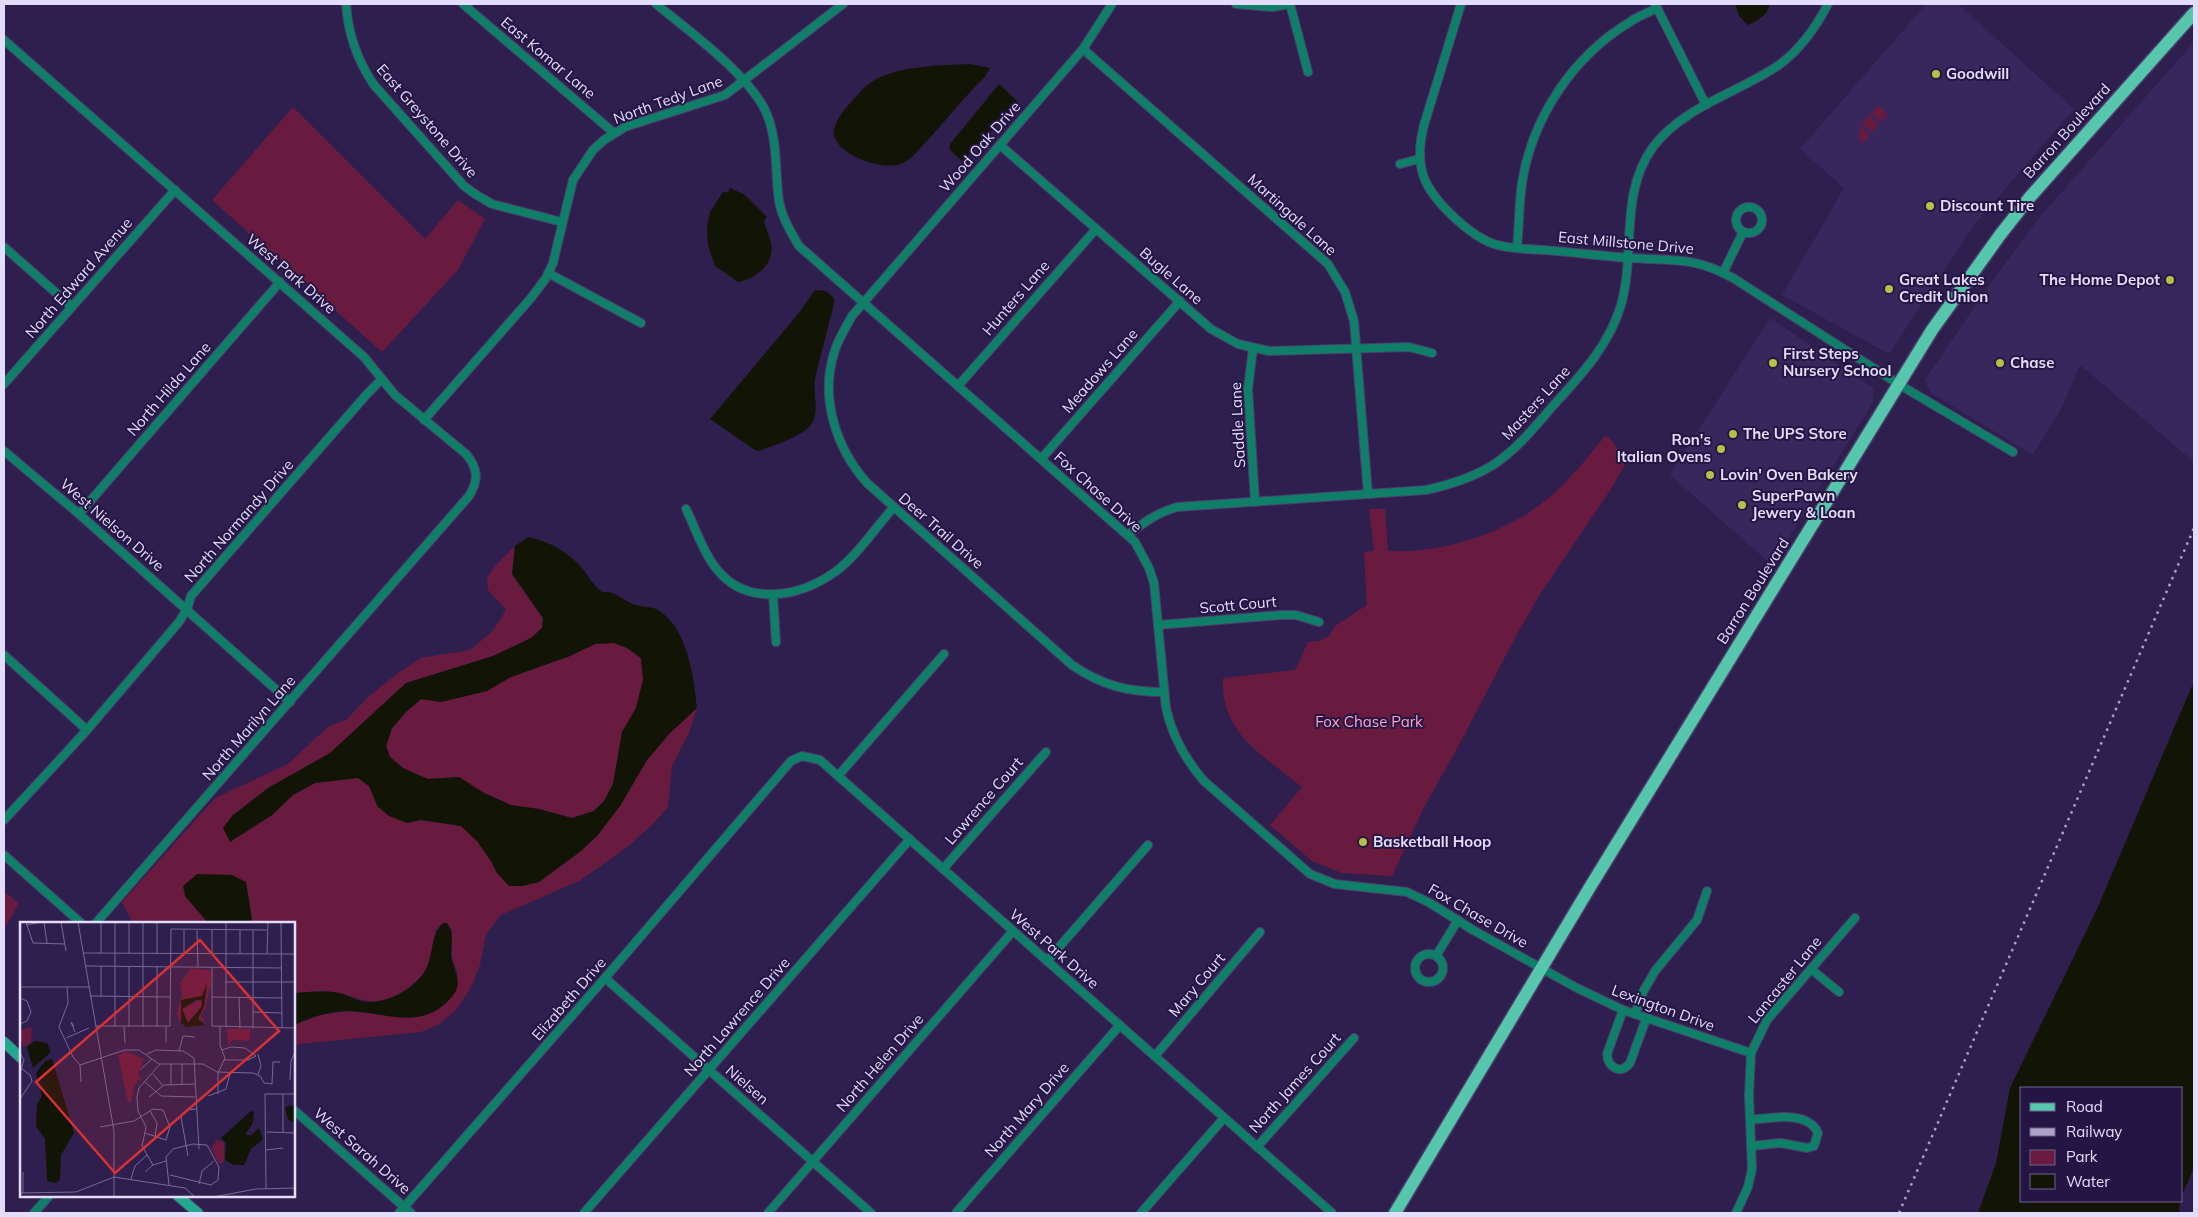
<svg xmlns="http://www.w3.org/2000/svg" width="2198" height="1217" font-family="Mulish,sans-serif">
	<style>
		.built { fill: #38275d }
		.green { fill: #681b3f }
		.water { fill: #121505; fill-rule: evenodd }
		.lines { fill: none; stroke-linecap: round; stroke-linejoin: round }
		.street-casing { stroke: #4c3d6b; stroke-width: 10 }
		.secondary-casing { stroke: #4c3d6b; stroke-width: 12 }
		.primary-casing { stroke: #4c3d6b; stroke-width: 15 }
		.street { stroke: #107f6a; stroke-width: 8 }
		.secondary { stroke: #22a98f; stroke-width: 10 }
		.primary { stroke: #56c6ac; stroke-width: 12 }
		.rail { stroke: #aca2c6; stroke-width: 2.5; stroke-dasharray: 2.5 5; stroke-linecap: butt }
		.poi-dot { fill: #b4c24a; stroke: #251544; stroke-width: 2 }
		.labels { text-anchor: middle; stroke-width: 4; stroke-linejoin: round; paint-order: stroke }
		.street-label { font-size: 15px; fill: #e3dcfb; stroke: #251544 }
		.poi-label { font-size: 15px; font-weight: bold; fill: #e3dcfb; stroke: #251544; text-anchor: start }
		.park-label { font-size: 15px; fill: #fda5c6; stroke: #251544 }
		.inset-road { fill: none; stroke: #776b94; stroke-width: 1 }
		.view { fill: #d73133; fill-opacity: 0.15; stroke: #d73133; stroke-width: 2.5 }
		.inset-edge { fill: none; stroke: #e3dcfb; stroke-width: 2.5 }
	</style>
	<rect width="100%" height="100%" fill="#2f1f4f"/>
	<!-- built -->
	<g class="built">
		<path d="M1926 4H1958L2074 109 1974 225 1889 354 1782 295 1844 188 1800 149Z"/>
		<path d="M2194 42V462L2080 365 2062 407 2033 455 1931 393 1925 380 1988 287 2038 219Z"/>
		<path d="M1770 318 1873 388V402L1772 565 1670 475Z"/>
	</g>
	<!-- green -->
	<g class="green">
		<path d="M1880 103 1879 106 1888 114 1881 122 1872 114 1870 117 1879 125 1872 132 1863 125 1861 127 1870 135 1863 143 1859 139 1860 126Z"/>
		<path d="M293 107 425 239 458 200 485 219 458 270 382 352 212 200Z"/>
		<path d="M1606 435 1628 459 1611 489 1539 596 1516 636 1460 743 1423 809 1392 876 1342 873 1312 861 1270 825 1302 787C1264 756 1220 734 1223 678L1295 670 1308 642 1319 641 1329 636 1335 626 1367 605 1364 552 1374 551 1369 509H1385L1388 551C1443 554 1510 532 1552 495 1572 478 1589 455 1606 435Z"/>
		<path d="M515 546 512 574 543 619 542 628 531 638 493 656 406 683 330 753 268 788 232 816 230 842 272 815 293 795 315 783 358 778 369 786 378 807 407 823 421 820 461 826 477 841 491 861 497 873 522 886 539 882 581 851 620 806 647 760 670 733 697 708 689 733 672 766 668 807 653 824 625 849 579 881 501 915 486 934 480 965 470 989 455 1011 440 1024 421 1032 299 1044 294 1046V1025L321 1015 349 1011 412 1018 458 974 452 958V929H436C433 942 431 955 427 967 424 975 415 982 409 987 370 1016 360 992 321 991 312 991 303 993 294 993V923H249L252 919 203 916 208 923H133L122 902 215 798 288 764 329 726 346 720 369 696 398 673 421 658 470 650 492 632 506 610 488 590 487 578 496 565Z"/>
		<path d="M614 643 627 648 641 658 643 680 636 708 622 732 613 784 604 801 593 811 572 818 539 809 511 805 484 793 459 777 428 779 403 768 390 757 386 746 392 729 406 712 421 699 441 702 487 691 511 677 570 656 595 644Z"/>
		<path d="M4 891 19 904 4 929Z"/>
	</g>
	<!-- water -->
	<g class="water">
		<path d="M1735 4H1770C1768 14 1758 21 1748 25L1739 16Z"/>
		<path d="M970 64 990 68 984 78C964 97 947 119 928 140 920 148 913 158 903 163 885 172 838 156 834 135 832 128 841 113 846 108 854 99 863 87 873 81 897 66 942 65 970 64Z"/>
		<path d="M999 84 1017 101 985 138 962 161 949 149 950 144Z"/>
		<path d="M730 188 745 195 767 217 764 221C766 229 770 237 771 244 775 264 756 279 738 282L715 266 708 245 707 226 710 212 723 192H728Z"/>
		<path d="M815 290 826 291 834 298C834 309 830 317 828 327 824 345 818 363 815 380 813 394 820 414 811 425 802 436 773 446 759 451L755 450 710 419 798 314Z"/>
		<path d="M528 537C550 542 567 551 582 568 589 577 593 585 602 592 616 591 621 599 633 604 640 607 649 606 656 609 687 625 694 677 697 708L670 733 647 760 620 806 598 835 581 851 539 882 522 886H509L497 873 491 861 477 841 461 826 421 820 407 823 389 816 378 807 369 786 358 778 315 783 293 795 272 815 230 842 223 828 232 816 268 788 330 753 406 683 493 656 531 638 542 628 543 618 512 574 515 546ZM614 643 627 648 641 658 643 680 636 708 622 732 613 784 604 801 594 811 572 818 539 809 511 805 484 793 459 777 428 779 403 768 390 757 386 746 392 728 406 712 421 699 441 702 487 691 511 677 570 656 595 644Z"/>
		<path d="M2194 681V1168L2182 1195V1088H2022V1201H2180L2179 1213H1978L1996 1163 2010 1088 2097 909Z"/>
		<path d="M197 874 232 875 246 882 252 919 249 923H208L185 896 183 886Z"/>
		<path d="M443 923H447C456 935 449 947 452 960 458 981 464 986 445 1004 417 1029 383 1012 349 1011 330 1011 311 1017 294 1025V993C309 992 324 990 340 993 347 995 354 999 361 1001 384 1006 415 990 426 969 434 954 430 935 443 923Z"/>
	</g>
	<g class="lines">
		<!-- street casing -->
		<g class="street-casing">
			<g id="street">
				<path d="M346 4C348 34 357 60 374 85L464 186 475 194 492 204 562 222"/>
				<path d="M463 4 614 133"/>
				<path d="M656 4C689 31 754 78 768 117 778 144 775 174 779 201 782 218 791 232 799 246L1135 542 1149 568 1154 583 1166 708C1172 736 1185 759 1204 781L1310 874 1335 884 1407 892 1430 903 1473 930 1575 987 1623 1010 1751 1053"/>
				<path d="M1112 4 1083 49 852 316C846 327 839 338 835 350 819 397 836 448 867 483L1072 665C1103 686 1128 692 1164 692"/>
				<path d="M1236 4 1272 7 1290 4"/>
				<path d="M1290 4 1308 72"/>
				<path d="M1461 4 1424 125C1413 168 1424 190 1456 219 1467 229 1479 239 1494 244 1509 249 1527 249 1543 250 1572 252 1601 256 1630 258 1673 261 1693 256 1733 278L1900 385 2013 452"/>
				<path d="M1655 4 1706 105"/>
				<path d="M4 40 364 357 395 395 466 454C478 468 479 480 469 496L96 923"/>
				<path d="M1083 49 1328 264 1345 292 1354 321 1368 494"/>
				<path d="M1000 145 1211 329 1238 344 1269 351 1409 347 1432 353"/>
				<path d="M1400 164 1419 159"/>
				<circle cx="1749" cy="220" r="13"/>
				<path d="M4 247 71 306"/>
				<path d="M1517 248C1519 227 1519 204 1522 183 1532 118 1573 56 1630 22 1638 16 1648 13 1657 8"/>
				<path d="M548 273 641 323"/>
				<path d="M1723 273 1743 232"/>
				<path d="M1253 348 1248 389 1255 502"/>
				<path d="M4 384 175 190"/>
				<path d="M958 386 1096 229"/>
				<path d="M424 420 531 298 546 278 553 263 573 180 593 150 604 140 625 127 725 95 843 4"/>
				<path d="M4 451 79 514 290 702"/>
				<path d="M1041 459 1180 301"/>
				<path d="M686 509C695 527 702 550 715 567 745 607 798 598 835 572 857 556 875 528 894 507"/>
				<path d="M79 514 280 282"/>
				<path d="M1128 535C1144 522 1157 513 1177 507L1426 490C1449 485 1472 478 1493 465 1516 450 1534 428 1552 407 1580 376 1609 346 1621 305 1636 252 1619 194 1653 147 1684 106 1738 93 1779 65 1801 49 1816 27 1828 4"/>
				<path d="M773 594 776 642"/>
				<path d="M1158 625 1281 615H1296L1319 622"/>
				<path d="M4 655 87 730"/>
				<path d="M838 776 944 654"/>
				<path d="M4 820 87 730 179 622 187 609 191 596 367 394 382 379"/>
				<path d="M4 855 81 923"/>
				<path d="M943 869 1046 752"/>
				<circle cx="1429" cy="968" r="14"/>
				<path d="M1436 956 1458 920"/>
				<path d="M1047 961 1148 845"/>
				<path d="M1811 969 1839 992"/>
				<path d="M605 978 871 1213"/>
				<path d="M1623 1010 1607 1054C1608 1068 1621 1075 1630 1063L1646 1019"/>
				<path d="M1635 1014 1643 992 1655 971 1697 920 1707 891"/>
				<path d="M1155 1056 1260 932"/>
				<path d="M294 1110 411 1213"/>
				<path d="M1750 1120C1770 1118 1808 1110 1818 1133L1814 1146 1807 1148 1781 1143 1751 1146"/>
				<path d="M1257 1147 1354 1038"/>
				<path d="M34 1213 49 1196"/>
				<path d="M399 1213 605 978 791 761 802 756 820 760 1332 1213"/>
				<path d="M584 1213 910 839"/>
				<path d="M768 1213 1013 931"/>
				<path d="M956 1213 1120 1025"/>
				<path d="M1141 1213 1224 1118"/>
				<path d="M1736 1213 1748 1187 1752 1169 1749 1095 1751 1053 1767 1020 1855 918"/>
			</g>
		</g>
		<!-- secondary casing -->
		<g class="secondary-casing">
			<g id="secondary">
				<path d="M4 1042 21 1058"/>
				<path d="M178 1196 198 1213"/>
			</g>
		</g>
		<!-- primary casing -->
		<g class="primary-casing">
			<path id="primary" d="M1395 1213 1590 887 1932 330 2000 235 2030 197 2194 13"/>
		</g>
		<!-- street -->
		<use href="#street" class="street"/>
		<!-- secondary -->
		<use href="#secondary" class="secondary"/>
		<!-- primary -->
		<use href="#primary" class="primary"/>
		<!-- rail -->
		<path class="rail" d="M1899 1213 2194 528"/>
	</g>
	<!-- markers -->
	<g class="poi-dot">
		<circle cx="1936" cy="74" r="5"/>
		<circle cx="1930" cy="206" r="5"/>
		<circle cx="2170" cy="280" r="5"/>
		<circle cx="1889" cy="289" r="5"/>
		<circle cx="1773" cy="363" r="5"/>
		<circle cx="2000" cy="363" r="5"/>
		<circle cx="1733" cy="434" r="5"/>
		<circle cx="1721" cy="449" r="5"/>
		<circle cx="1710" cy="475" r="5"/>
		<circle cx="1742" cy="505" r="5"/>
		<circle cx="1363" cy="842" r="5"/>
	</g>
	<g class="labels">
		<!-- street labels -->
		<g class="street-label">
			<text transform="translate(548 58) rotate(40)" y="5">East Komar Lane</text>
			<text transform="translate(668 100) rotate(-20)" y="5">North Tedy Lane</text>
			<text transform="translate(427 121) rotate(49)" y="5">East Greystone Drive</text>
			<text transform="translate(2067 131) rotate(-48)" y="5">Barron Boulevard</text>
			<text transform="translate(980 147) rotate(-49)" y="5">Wood Oak Drive</text>
			<text transform="translate(1292 215) rotate(42)" y="5">Martingale Lane</text>
			<text transform="translate(1626 243) rotate(5)" y="5">East Millstone Drive</text>
			<text transform="translate(291 274) rotate(41)" y="5">West Park Drive</text>
			<text transform="translate(1171 276) rotate(41)" y="5">Bugle Lane</text>
			<text transform="translate(79 278) rotate(-49)" y="5">North Edward Avenue</text>
			<text transform="translate(1016 298) rotate(-49)" y="5">Hunters Lane</text>
			<text transform="translate(1100 371) rotate(-49)" y="5">Meadows Lane</text>
			<text transform="translate(169 389) rotate(-49)" y="5">North Hilda Lane</text>
			<text transform="translate(1536 403) rotate(-48)" y="5">Masters Lane</text>
			<text transform="translate(1238 425) rotate(-93)" y="5">Saddle Lane</text>
			<text transform="translate(1098 492) rotate(42)" y="5">Fox Chase Drive</text>
			<text transform="translate(239 521) rotate(-49)" y="5">North Normandy Drive</text>
			<text transform="translate(112 525) rotate(41)" y="5">West Nielson Drive</text>
			<text transform="translate(941 531) rotate(41)" y="5">Deer Trail Drive</text>
			<text transform="translate(1753 591) rotate(-58)" y="5">Barron Boulevard</text>
			<text transform="translate(1238 605) rotate(-5)" y="5">Scott Court</text>
			<text transform="translate(249 728) rotate(-49)" y="5">North Marilyn Lane</text>
			<text transform="translate(984 801) rotate(-49)" y="5">Lawrence Court</text>
			<text transform="translate(1478 916) rotate(30)" y="5">Fox Chase Drive</text>
			<text transform="translate(1054 949) rotate(41)" y="5">West Park Drive</text>
			<text transform="translate(1785 980) rotate(-51)" y="5">Lancaster Lane</text>
			<text transform="translate(1197 985) rotate(-50)" y="5">Mary Court</text>
			<text transform="translate(569 999) rotate(-49)" y="5">Elizabeth Drive</text>
			<text transform="translate(1663 1008) rotate(20)" y="5">Lexington Drive</text>
			<text transform="translate(737 1017) rotate(-49)" y="5">North Lawrence Drive</text>
			<text transform="translate(880 1063) rotate(-49)" y="5">North Helen Drive</text>
			<text transform="translate(1295 1083) rotate(-48)" y="5">North James Court</text>
			<text transform="translate(747 1085) rotate(41)" y="5">Nielsen</text>
			<text transform="translate(1027 1110) rotate(-49)" y="5">North Mary Drive</text>
			<text transform="translate(362 1151) rotate(41)" y="5">West Sarah Drive</text>
		</g>
		<!-- poi labels -->
		<g class="poi-label">
			<text x="1946" y="79">Goodwill</text>
			<text x="1940" y="211">Discount Tire</text>
			<text x="1899" y="285">Great Lakes<tspan x="1899" dy="17">Credit Union</tspan></text>
			<text x="2160" y="285" text-anchor="end">The Home Depot</text>
			<text x="1783" y="359">First Steps<tspan x="1783" dy="17">Nursery School</tspan></text>
			<text x="2010" y="368">Chase</text>
			<text x="1743" y="439">The UPS Store</text>
			<text x="1711" y="445" text-anchor="end">Ron's<tspan x="1711" dy="17">Italian Ovens</tspan></text>
			<text x="1720" y="480">Lovin' Oven Bakery</text>
			<text x="1752" y="501">SuperPawn<tspan x="1752" dy="17">Jewery &amp; Loan</tspan></text>
			<text x="1373" y="847">Basketball Hoop</text>
		</g>
		<!-- park labels -->
		<g class="park-label">
			<text x="1369" y="727">Fox Chase Park</text>
		</g>
	</g>
	<!-- overview -->
	<g transform="translate(20 922)">
		<rect width="275" height="275" fill="#2f1f4f"/>
		<path d="M171 46 191 49V63L185 87 181 93 185 101 178 97 184 84 186 65 182 74 162 78 161 101 157 92 162 73 160 61ZM181 77 182 84 168 101 162 87ZM9 105 12 106 11 120 3 125 0 109ZM207 107H230V119L212 118 208 124ZM105 129 124 137 118 152 124 159 119 157 114 164 111 180H108L98 133ZM197 218 204 220V240L199 242 191 226Z" fill="#681b3f"/>
		<path d="M187 61 184 84 178 97 185 103 166 105 161 101V78L182 74ZM176 78H182V84L168 101 162 87ZM15 119 27 121 31 130 13 146 7 125ZM32 137 54 211 41 233 40 258 35 261 27 259 25 217 16 204 17 182 22 174 16 151 25 139ZM275 183V202L268 197 265 185ZM231 189 234 190 233 201 225 213H231L239 206 243 217 231 227 224 243H214L205 238 206 221 201 216Z" fill="#121505" fill-rule="evenodd"/>
		<path class="inset-road" d="M6 0 13 21 45 22M24 0 27 21M41 0 46 29M58 0 94 209V275M248 0H275M261 1 262 106M6 3 22 0M275 3V31M151 7 247 8M177 8 178 45M63 31 275 32M81 31V0M109 31V0M137 31V0M164 31V8M192 31V8M220 31V8M247 31 248 0M66 44 262 46M81 44V74M109 45V105M192 45V104L275 106M205 60H275M0 65H69M47 65 48 81 39 105 53 135 60 143 61 160M70 74 150 75M192 75 262 76M219 75 220 106M0 76 7 79 11 90 7 99 0 102M233 90 262 91M54 104 51 100 55 110M76 104H150L151 7M95 104V0M104 105 105 121M123 105V0M137 105V45M146 105V121M206 105V0M233 106V8M46 116 69 106M202 128 211 125 225 126 236 134 228 138H204M159 129 163 114 175 115M0 131 4 138 0 151M127 132 136 128 163 129 174 136 179 227M238 132 241 144 238 152M60 143 105 128H119L139 142H183L197 150 233 151 240 154 244 161 252 162 253 140H260M120 148 132 137M133 152 143 164M270 158 271 139 275 130M125 160 141 174 175 175M151 162V142M162 162V142M198 172V151L205 136 200 123V105M263 172V210M188 174 206 167 210 151M129 175 144 163 175 162M0 177 12 159 10 153 2 147M0 183V202M143 188 150 205 146 218M130 189 137 201 135 215M80 205 114 199 133 187 143 188M247 210 275 211M125 211 146 218M246 228 263 226M168 234 161 195 166 188 176 187M133 243 122 224 126 205 118 189 117 175 119 166 140 142M3 250V271M125 250 133 243 146 239M111 257 115 244 127 233M179 262 182 249 194 239M149 263 146 235 153 227 173 222 187 223 199 245 198 258 191 263 150 253M246 266 245 172H274M0 271 56 270 94 255 165 266 175 275M193 275 236 267 275 266"/>
		<path class="view" d="M180 18 259 109 95 251 16 160Z"/>
		<rect width="275" height="275" class="inset-edge"/>
	</g>
	<!-- border -->
	<rect width="2198" height="1217" fill="none" stroke="#e3dcfb" stroke-width="10"/>
	<!-- legend -->
	<rect x="2020" y="1087" width="162" height="115" fill="#251544" stroke="#71658d"/>
	<rect x="2030" y="1103" width="25" height="8" fill="#56c6ac" stroke="#71658d"/>
	<text x="2066" y="1112" font-size="15" fill="#e3dcfb">Road</text>
	<rect x="2030" y="1128" width="25" height="8" fill="#aca2c6" stroke="#71658d"/>
	<text x="2066" y="1137" font-size="15" fill="#e3dcfb">Railway</text>
	<rect x="2030" y="1150" width="25" height="15" fill="#681b3f" stroke="#71658d"/>
	<text x="2066" y="1162" font-size="15" fill="#e3dcfb">Park</text>
	<rect x="2030" y="1174" width="25" height="15" fill="#121505" stroke="#71658d"/>
	<text x="2066" y="1187" font-size="15" fill="#e3dcfb">Water</text>
</svg>
